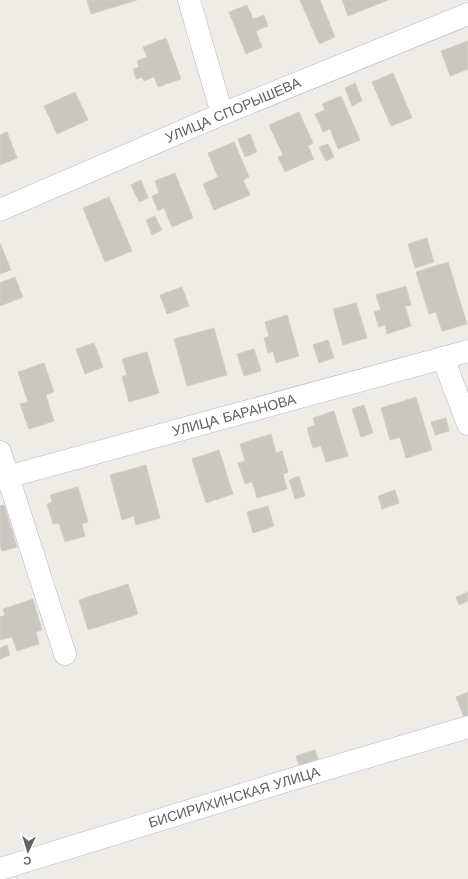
<svg xmlns="http://www.w3.org/2000/svg" width="468" height="879" font-family="'Work Sans',sans-serif">
	<style>
		.building { fill: #cac7c3; stroke: #d3cec6 }
		.lines { fill: none; stroke-linecap: round; stroke-linejoin: round }
		.minor-casing { stroke: #b4b7ba; stroke-width: 23 }
		.minor { stroke: #fff; stroke-width: 22 }
		.labels { text-anchor: middle; stroke-width: 3.5; stroke-linejoin: round; paint-order: stroke }
		.street-label { font-size: 14px; fill: #5e6265; stroke: #fff }
	</style>
	<rect width="100%" height="100%" fill="#efece7"/>
	<!-- building -->
	<g class="building">
		<path d="M87 0H137L91 14Z"/>
		<path d="M300 0H320L335 37 319 44Z"/>
		<path d="M342 0H388L348 16Z"/>
		<path d="M247 5 253 19 264 15 268 26 256 31 262 47 246 54 229 12Z"/>
		<path d="M166 38 181 79 158 87 154 77 144 81 142 77 136 79 133 69 139 67 137 61 147 57 143 47Z"/>
		<path d="M468 41V69L450 76 441 51Z"/>
		<path d="M393 73 412 118 391 126 372 82Z"/>
		<path d="M355 83 362 101 352 106 345 88Z"/>
		<path d="M75 92 88 120 57 134 44 106Z"/>
		<path d="M341 96 360 140 338 149 330 129 323 132 315 114 325 110 322 104Z"/>
		<path d="M299 112 313 143 308 146 314 159 285 172 278 157 283 155 269 125Z"/>
		<path d="M7 132 17 158 0 165V135Z"/>
		<path d="M250 134 257 152 245 157 238 139Z"/>
		<path d="M234 142 249 177 243 180 250 195 214 210 203 184 218 177 208 153Z"/>
		<path d="M328 144 334 157 326 161 319 147Z"/>
		<path d="M175 173 193 218 172 227 164 208 158 211 152 196 159 193 155 181Z"/>
		<path d="M141 180 148 198 139 202 131 185Z"/>
		<path d="M109 197 132 251 105 262 83 208Z"/>
		<path d="M155 216 162 230 152 235 146 220Z"/>
		<path d="M427 238 434 262 415 268 408 244Z"/>
		<path d="M0 243 11 270 0 274Z"/>
		<path d="M448 262 467 324 442 331 436 312 429 314 416 272Z"/>
		<path d="M15 277 23 297 0 306V283Z"/>
		<path d="M406 286 411 305 405 306 411 326 387 334 385 325 379 327 374 312 381 310 376 295Z"/>
		<path d="M182 287 189 306 167 314 160 295Z"/>
		<path d="M356 303 367 338 343 345 333 309Z"/>
		<path d="M287 315 299 356 276 363 273 351 268 353 264 338 269 336 265 322Z"/>
		<path d="M214 328 227 375 187 386 174 339Z"/>
		<path d="M328 340 334 358 319 363 313 345Z"/>
		<path d="M94 343 103 367 85 374 76 349Z"/>
		<path d="M254 349 261 371 244 376 237 354Z"/>
		<path d="M147 352 159 393 129 402 122 377 127 375 122 359Z"/>
		<path d="M44 363 54 392 46 395 54 421 29 429 20 404 28 402 18 372Z"/>
		<path d="M416 397 432 450 406 458 400 437 390 440 381 408Z"/>
		<path d="M364 405 373 433 361 437 352 409Z"/>
		<path d="M334 411 348 456 326 462 321 446 313 448 307 428 315 425 313 418Z"/>
		<path d="M446 418 449 431 435 435 431 422Z"/>
		<path d="M271 434 276 453 282 451 288 472 283 474 287 489 257 498 252 482 245 484 238 463 245 461 240 444Z"/>
		<path d="M219 450 233 494 206 503 192 459Z"/>
		<path d="M146 465 160 518 136 525 134 516 122 520 110 475Z"/>
		<path d="M299 476 305 496 295 499 289 480Z"/>
		<path d="M78 487 88 522 82 524 85 536 65 542 59 523 53 524 47 504 52 502 50 495Z"/>
		<path d="M395 490 399 503 382 509 378 496Z"/>
		<path d="M4 505 17 547 2 551 0 546V506Z"/>
		<path d="M268 506 274 526 253 533 247 512Z"/>
		<path d="M128 584 138 614 88 630 79 600Z"/>
		<path d="M468 592V601L459 605 456 597Z"/>
		<path d="M33 599 42 630 36 632 39 644 17 651 12 637 0 640V617L5 615 3 609Z"/>
		<path d="M7 645 10 655 0 659V648Z"/>
		<path d="M468 692V715L464 717 456 697Z"/>
		<path d="M315 750 318 759 299 765 296 756Z"/>
	</g>
	<g class="lines">
		<!-- minor casing -->
		<g class="minor-casing">
			<g id="minor">
				<path d="M189 0 222 114"/>
				<path d="M0 210 222 114 468 14"/>
				<path d="M443 358 468 424"/>
				<path d="M0 452 65 654"/>
				<path d="M0 479 468 351"/>
				<path d="M0 869 276 784 468 727"/>
			</g>
		</g>
		<!-- minor -->
		<use href="#minor" class="minor"/>
	</g>
	<g class="labels">
		<!-- street labels -->
		<g class="street-label">
			<text transform="translate(233 110) rotate(-23)" y="5">УЛИЦА СПОРЫШЕВА</text>
			<text transform="translate(234 415) rotate(-15)" y="5">УЛИЦА БАРАНОВА</text>
			<text transform="translate(234 797) rotate(-17)" y="5">БИСИРИХИНСКАЯ УЛИЦА</text>
		</g>
	</g>
	<!-- north arrow -->
	<g transform="translate(28 851) rotate(184)" stroke="#ffffff" stroke-width="3" paint-order="stroke">
	<path d="M0-3L7 15L0 10L-7 15Z" fill="#5e6265"/>
	<text y="-6" font-size="11" font-weight="bold" text-anchor="middle" fill="#5e6265">С</text>
	</g>
</svg>
